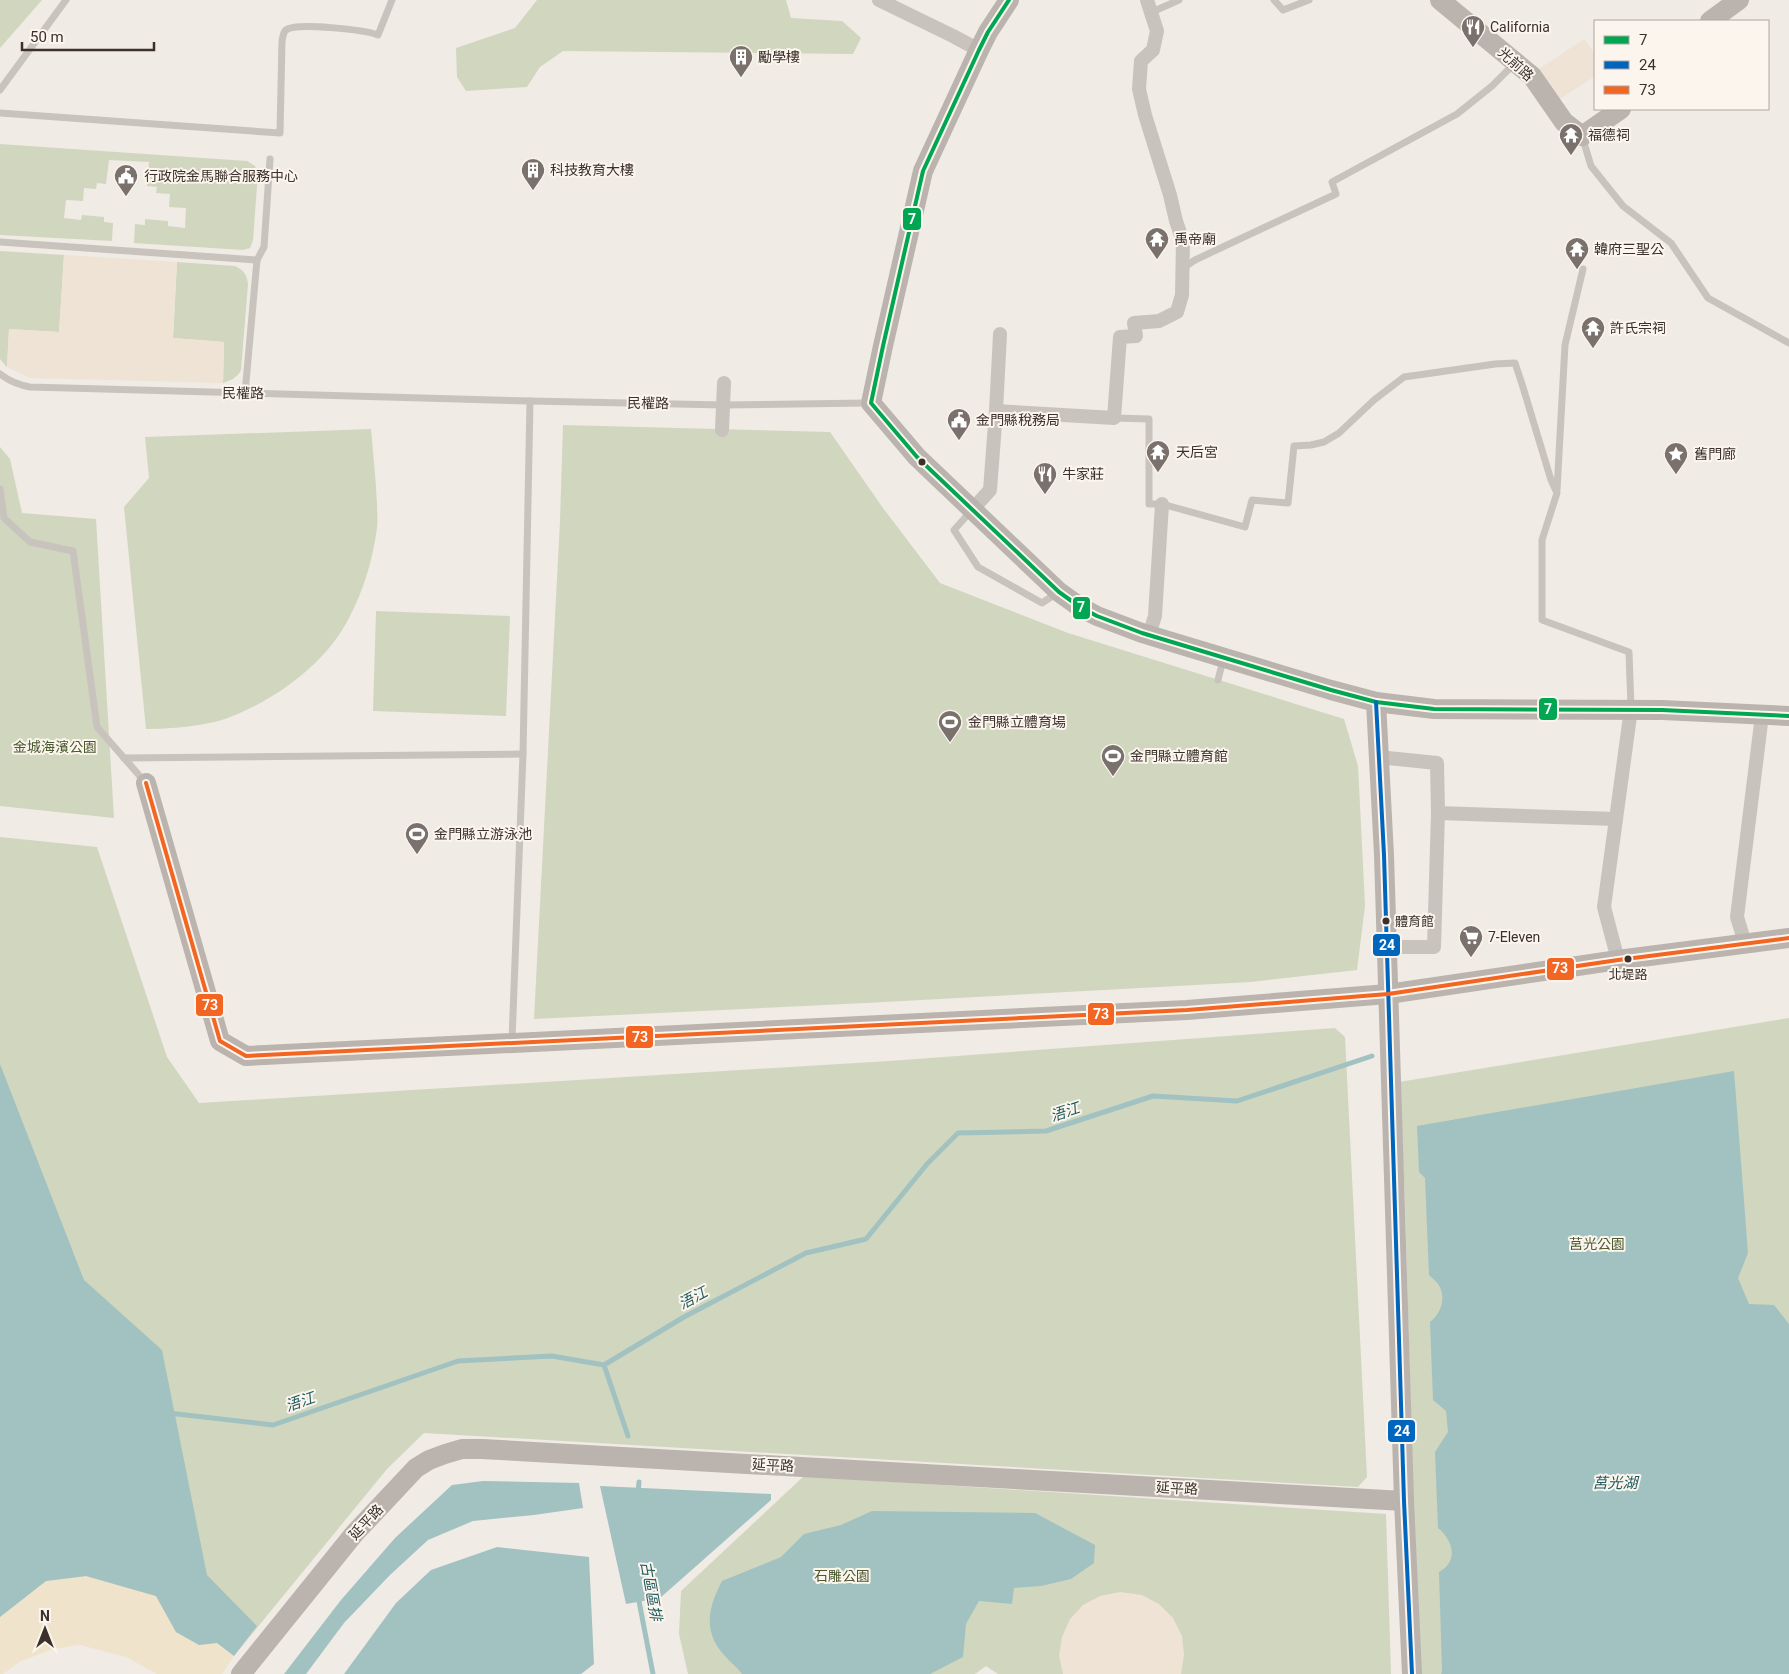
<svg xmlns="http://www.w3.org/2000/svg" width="1789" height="1674" font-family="Roboto,'Noto Sans TC',sans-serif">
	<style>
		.green { fill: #d1d6bf }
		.sand { fill: #efe3cc }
		.plaza { fill: #eee3d5 }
		.water { fill: #a1c2c1 }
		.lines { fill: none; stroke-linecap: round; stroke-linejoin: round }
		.stream { stroke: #a1c2c1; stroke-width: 5 }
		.lane { stroke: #c9c3be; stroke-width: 7 }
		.street { stroke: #c9c3be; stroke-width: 14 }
		.secondary { stroke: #bab3ae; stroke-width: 20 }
		.bus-1-casing { stroke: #fbf5ee; stroke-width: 8 }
		.bus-2-casing { stroke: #fbf5ee; stroke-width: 8 }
		.bus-3-casing { stroke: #fbf5ee; stroke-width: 8 }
		.bus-1 { stroke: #00a651; stroke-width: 4 }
		.bus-2 { stroke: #0065bd; stroke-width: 4 }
		.bus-3 { stroke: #f26522; stroke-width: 4 }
		.bus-dot { fill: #3b302b; stroke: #fbf5ee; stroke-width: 2 }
		.labels { text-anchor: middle; stroke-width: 4; stroke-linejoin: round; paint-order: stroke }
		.bus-label { font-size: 13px; fill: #3b302b; stroke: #fbf5ee; text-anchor: start }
		.poi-label { font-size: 14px; fill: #3b302b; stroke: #fbf5ee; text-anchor: start }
		.street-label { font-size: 14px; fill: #3b302b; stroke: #fbf5ee }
		.park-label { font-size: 14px; fill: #4a5a2e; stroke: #fbf5ee }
		.water-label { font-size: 15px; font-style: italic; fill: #1f5a5e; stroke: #fbf5ee }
		.line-badge { stroke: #fbf5ee; stroke-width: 2 }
		.badge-label { font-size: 14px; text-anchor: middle; font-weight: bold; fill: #fff }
	</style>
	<rect width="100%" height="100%" fill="#f0ebe5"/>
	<!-- green -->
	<g class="green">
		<path d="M0 0H42L0 48Z"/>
		<path d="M537 0H786L791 18 842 21 861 38 853 54 563 51 540 67 527 87 466 91 457 77 456 48 515 28Z"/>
		<path d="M0 144 247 161 255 166 258 173 253 240 250 248 243 250 134 243 135 224 145 225V219L168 221V226L185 228 186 208 169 207 170 194 156 193 157 187 147 186 149 162 109 160 106 184 97 183 96 189 84 188 83 201 66 200 64 218 81 220 82 215 104 217V222L113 223 112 241 0 235Z"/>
		<path d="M0 251 64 255 59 332 9 329 7 367 0 359Z"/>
		<path d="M177 262 235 266C243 270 247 274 248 284L241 370C237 378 231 380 223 383L224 342 173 338Z"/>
		<path d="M563 425 830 432 883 508 940 583 1068 633 1344 719 1358 766 1359 785 1365 906 1357 970 1251 982 866 1003 534 1019 560 521Z"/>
		<path d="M371 429C373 454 376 480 377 505 377 512 378 520 377 528 373 558 364 590 349 618 325 665 274 701 225 719 204 726 169 729 146 729L124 507 149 478 145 437Z"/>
		<path d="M0 447 10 459 22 513 96 519 114 818 0 806Z"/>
		<path d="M376 611 510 616 506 716 373 711Z"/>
		<path d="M0 837 97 847 167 1057 199 1103 889 1061 1335 1028 1345 1037 1367 1477 1358 1487 424 1433 387 1469 234 1656 217 1643 199 1645 176 1632 46 1581 0 1617Z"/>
		<path d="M1789 1018V1674H1418L1405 1202 1399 1082Z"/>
		<path d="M804 1476 1386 1514 1391 1674H998L986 1666 975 1674H688L679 1634 681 1591Z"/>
	</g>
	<!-- sand -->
	<path class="sand" d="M86 1576 156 1596 176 1632 199 1645 217 1643 234 1656 222 1674H157L126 1657 80 1645 53 1649 19 1662 3 1674H0V1617L46 1581Z"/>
	<!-- plaza -->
	<g class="plaza">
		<path d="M1584 39 1595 54V76L1560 99 1539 69Z"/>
		<path d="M64 255 177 262 173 338 224 342 223 383 31 378 7 367 9 329 59 332Z"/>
		<path d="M1120 1592 1142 1595 1159 1604 1173 1618 1182 1636 1184 1655 1181 1674H1063L1059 1656 1062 1637 1070 1619 1083 1605 1100 1596Z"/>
	</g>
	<!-- water -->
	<g class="water">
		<path d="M0 1064 84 1280 162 1350 207 1575 257 1626 234 1656 217 1643 199 1645 176 1632 156 1596 86 1576 46 1581 0 1617Z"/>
		<path d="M1734 1071 1748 1253 1738 1278 1749 1304 1774 1305 1789 1324V1674H1441L1442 1672 1439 1572C1459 1561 1453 1540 1438 1528L1435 1452 1448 1432 1446 1411 1433 1400 1430 1322C1441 1314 1447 1297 1438 1284 1436 1281 1432 1278 1429 1275L1425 1178 1419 1172 1417 1126Z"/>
		<path d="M483 1481 579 1483 583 1508 534 1515 473 1521 428 1540 390 1575 344 1623 306 1674H284L341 1600 395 1538 452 1485Z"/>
		<path d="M600 1486 771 1494V1500L660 1598 626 1604Z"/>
		<path d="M872 1511 1035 1513 1095 1545 1094 1563 1071 1579 1041 1586 1014 1588 1012 1604 979 1601 966 1624 963 1657 930 1674H742C737 1667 731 1663 726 1657 702 1632 708 1608 722 1581L781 1557 804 1534 841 1525Z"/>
		<path d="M497 1547 589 1557 594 1664 581 1674H344L396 1603 431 1570Z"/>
	</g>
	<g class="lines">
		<!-- stream -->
		<g class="stream">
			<path d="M604 1365 628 1436"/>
			<path d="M168 1413 273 1425 458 1361 552 1356 604 1365 684 1317 806 1253 866 1239 927 1164 958 1133 1046 1131 1153 1096 1237 1101 1372 1056"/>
			<path d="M638 1493 639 1482"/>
			<path d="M638 1596 653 1674"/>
		</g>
		<!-- lane -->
		<g class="lane">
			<path d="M1274 0 1283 10 1309 0"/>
			<path d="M1152 12 1179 0"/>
			<path d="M0 90 66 0"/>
			<path d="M0 113 280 133 282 41C283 37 283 32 286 30 296 22 365 30 378 35L392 0"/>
			<path d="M1582 136 1591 166 1623 206 1671 243 1708 298 1789 343"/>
			<path d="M0 242 257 260"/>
			<path d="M1183 268 1195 260 1336 194 1332 182 1457 114 1492 86 1514 64"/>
			<path d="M0 374C9 381 18 385 30 387L530 401 724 405 868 403"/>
			<path d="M245 393 257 260 264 247 270 159"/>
			<path d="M1114 418 1149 419V504H1162L1245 527 1252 500 1288 503 1294 446 1311 445 1324 442 1339 433 1374 400 1404 377 1495 364 1515 363 1522 384 1551 480 1557 493 1542 540V620L1629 652 1631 708"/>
			<path d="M0 489 4 518 30 542 73 551 97 727 145 782"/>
			<path d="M1557 490 1565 345 1583 269"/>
			<path d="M972 510 954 530 978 567 1042 603 1057 593"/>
			<path d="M1218 680 1223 660"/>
			<path d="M124 758 523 754"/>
			<path d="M512 1040 523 754 530 401"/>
		</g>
		<!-- street -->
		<g class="street">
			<path d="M879 0 953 36 979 50"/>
			<path d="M996 411 1000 334"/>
			<path d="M722 430 724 383"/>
			<path d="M972 510 990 490 996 411 1114 418 1120 337 1136 336 1134 323 1159 321 1177 312 1182 295 1183 241 1176 221 1170 195 1145 115 1139 89 1141 61 1153 50 1157 31 1147 0"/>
			<path d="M1149 635 1155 616 1162 504"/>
			<path d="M1378 757 1437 763 1438 813 1616 819"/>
			<path d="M1745 943 1737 917 1762 715"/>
			<path d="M1387 947H1434L1438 813"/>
			<path d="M1618 960 1604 907 1631 709"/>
		</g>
		<!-- secondary -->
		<g class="secondary">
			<path d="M1009 0 988 32 979 50 923 171 883 346 871 403 917 457 1059 592 1080 607 1097 616 1142 633 1331 690 1376 702 1434 709 1662 710 1789 716"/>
			<path d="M1440 0 1532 76 1564 122 1582 136 1621 109"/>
			<path d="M1710 21 1739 0"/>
			<path d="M1376 702 1384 855 1404 1501 1412 1674"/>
			<path d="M146 783 220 1041 246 1056 1187 1010 1388 994 1618 960 1789 938"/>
			<path d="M241 1674 354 1534 416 1468 429 1460 445 1454 462 1449H482L1404 1501"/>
		</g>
		<!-- bus-1 casing -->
		<g class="bus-1-casing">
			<path id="bus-1" d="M1009 0 988 32 979 50 923 171 883 346 871 403 917 457 1059 592 1080 607 1097 616 1142 633 1331 690 1376 702 1434 709 1662 710 1789 716"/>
		</g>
		<!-- bus-2 casing -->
		<g class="bus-2-casing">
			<path id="bus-2" d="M1376 702 1384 855 1404 1501 1412 1674"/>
		</g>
		<!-- bus-3 casing -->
		<g class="bus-3-casing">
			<path id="bus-3" d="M146 783 220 1041 246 1056 1187 1010 1388 994 1618 960 1789 938"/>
		</g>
		<!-- bus-1 -->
		<use href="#bus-1" class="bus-1"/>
		<!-- bus-2 -->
		<use href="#bus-2" class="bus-2"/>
		<!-- bus-3 -->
		<use href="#bus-3" class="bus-3"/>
	</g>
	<!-- icons -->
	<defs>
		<g id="restaurant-pin" transform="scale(1.25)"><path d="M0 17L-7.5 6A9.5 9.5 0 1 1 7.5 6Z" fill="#7a716c" stroke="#fbf5ee"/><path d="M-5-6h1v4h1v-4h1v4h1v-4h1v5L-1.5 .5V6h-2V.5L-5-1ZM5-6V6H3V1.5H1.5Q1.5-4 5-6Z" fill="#fff"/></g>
		<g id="building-pin" transform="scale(1.25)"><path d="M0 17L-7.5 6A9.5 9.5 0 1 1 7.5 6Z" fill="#7a716c" stroke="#fbf5ee"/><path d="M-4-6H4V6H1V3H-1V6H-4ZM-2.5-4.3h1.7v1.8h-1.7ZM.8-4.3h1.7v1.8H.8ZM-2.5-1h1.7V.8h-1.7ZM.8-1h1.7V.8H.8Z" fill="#fff"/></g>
		<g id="temple-pin" transform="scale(1.25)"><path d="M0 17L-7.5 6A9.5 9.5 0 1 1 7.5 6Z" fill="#7a716c" stroke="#fbf5ee"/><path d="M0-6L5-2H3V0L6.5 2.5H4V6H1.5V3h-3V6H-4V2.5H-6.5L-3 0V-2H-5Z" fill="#fff"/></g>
		<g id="civic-pin" transform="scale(1.25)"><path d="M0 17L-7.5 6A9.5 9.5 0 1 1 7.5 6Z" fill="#7a716c" stroke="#fbf5ee"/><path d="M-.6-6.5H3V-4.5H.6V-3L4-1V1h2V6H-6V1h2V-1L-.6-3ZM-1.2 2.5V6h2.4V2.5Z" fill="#fff"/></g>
		<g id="sight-pin" transform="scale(1.25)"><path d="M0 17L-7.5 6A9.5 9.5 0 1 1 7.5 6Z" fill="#7a716c" stroke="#fbf5ee"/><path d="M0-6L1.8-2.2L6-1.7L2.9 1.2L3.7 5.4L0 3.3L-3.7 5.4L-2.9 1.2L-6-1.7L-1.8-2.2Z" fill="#fff"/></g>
		<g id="stadium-pin" transform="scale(1.25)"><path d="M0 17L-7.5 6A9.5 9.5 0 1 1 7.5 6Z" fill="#7a716c" stroke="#fbf5ee"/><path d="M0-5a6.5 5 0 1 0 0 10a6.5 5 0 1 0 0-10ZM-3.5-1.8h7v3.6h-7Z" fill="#fff"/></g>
		<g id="supermarket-pin" transform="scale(1.25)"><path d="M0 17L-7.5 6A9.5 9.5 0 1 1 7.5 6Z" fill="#7a716c" stroke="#fbf5ee"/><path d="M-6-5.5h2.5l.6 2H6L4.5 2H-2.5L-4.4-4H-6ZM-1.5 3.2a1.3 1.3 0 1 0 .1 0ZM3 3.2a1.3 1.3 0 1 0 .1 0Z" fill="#fff"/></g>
	</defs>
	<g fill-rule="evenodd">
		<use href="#restaurant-pin" x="1473" y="27"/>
		<use href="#building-pin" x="741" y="57"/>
		<use href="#temple-pin" x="1571" y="135"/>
		<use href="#building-pin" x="533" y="170"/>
		<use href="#civic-pin" x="126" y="176"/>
		<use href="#temple-pin" x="1157" y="239"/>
		<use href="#temple-pin" x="1577" y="249"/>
		<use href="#temple-pin" x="1593" y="328"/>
		<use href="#civic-pin" x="959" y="420"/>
		<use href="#temple-pin" x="1158" y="452"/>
		<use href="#sight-pin" x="1676" y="454"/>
		<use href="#restaurant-pin" x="1045" y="474"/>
		<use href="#stadium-pin" x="950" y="722"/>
		<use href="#stadium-pin" x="1113" y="756"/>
		<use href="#stadium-pin" x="417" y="834"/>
		<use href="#supermarket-pin" x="1471" y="937"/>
	</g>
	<!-- markers -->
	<g class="bus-dot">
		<circle cx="922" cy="462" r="4.5"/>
		<circle cx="1386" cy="921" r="4.5"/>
		<circle cx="1628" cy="959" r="4.5"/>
	</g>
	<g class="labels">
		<!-- bus labels -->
		<g class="bus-label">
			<text x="1395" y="926">體育館</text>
			<text x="1628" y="979" text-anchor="middle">北堤路</text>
		</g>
		<!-- poi labels -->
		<g class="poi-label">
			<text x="1490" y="32">California</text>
			<text x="758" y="62">勵學樓</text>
			<text x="1588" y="140">福德祠</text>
			<text x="550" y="175">科技教育大樓</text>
			<text x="144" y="181">行政院金馬聯合服務中心</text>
			<text x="1174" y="244">禹帝廟</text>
			<text x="1594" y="254">韓府三聖公</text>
			<text x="1610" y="333">許氏宗祠</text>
			<text x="976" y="425">金門縣稅務局</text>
			<text x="1176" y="457">天后宮</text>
			<text x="1694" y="459">舊門廊</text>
			<text x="1062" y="479">牛家莊</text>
			<text x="968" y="727">金門縣立體育場</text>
			<text x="1130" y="761">金門縣立體育館</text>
			<text x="434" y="839">金門縣立游泳池</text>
			<text x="1488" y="942">7-Eleven</text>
		</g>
		<!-- street labels -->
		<g class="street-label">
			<text transform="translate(1516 64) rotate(42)" y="5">光前路</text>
			<text transform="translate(243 393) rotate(1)" y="5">民權路</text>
			<text transform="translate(648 403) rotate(1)" y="5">民權路</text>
			<text transform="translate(773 1465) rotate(3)" y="5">延平路</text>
			<text transform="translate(1177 1488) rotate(3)" y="5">延平路</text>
			<text transform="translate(366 1522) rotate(-47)" y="5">延平路</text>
		</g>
		<!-- park labels -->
		<g class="park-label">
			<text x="55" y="752">金城海濱公園</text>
			<text x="1597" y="1249">莒光公園</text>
			<text x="842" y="1581">石雕公園</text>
		</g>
		<!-- water labels -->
		<g class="water-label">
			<text transform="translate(1065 1112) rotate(-18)" y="5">浯江</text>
			<text transform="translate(693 1298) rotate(-28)" y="5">浯江</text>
			<text transform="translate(300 1402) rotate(-19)" y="5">浯江</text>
			<text x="1615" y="1488">莒光湖</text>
			<text transform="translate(651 1591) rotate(80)" y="5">古區區排</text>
		</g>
	</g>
	<g class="line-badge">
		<rect x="902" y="207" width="20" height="24" rx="5" fill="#00a651"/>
		<rect x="1072" y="596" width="19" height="24" rx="5" fill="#00a651"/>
		<rect x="1538" y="697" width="20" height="24" rx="5" fill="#00a651"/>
		<rect x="1372" y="933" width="29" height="24" rx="5" fill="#0065bd"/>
		<rect x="1546" y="957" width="29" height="24" rx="5" fill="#f26522"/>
		<rect x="195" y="993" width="29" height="24" rx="5" fill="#f26522"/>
		<rect x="1087" y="1002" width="28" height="24" rx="5" fill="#f26522"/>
		<rect x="625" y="1025" width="29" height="24" rx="5" fill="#f26522"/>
		<rect x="1387" y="1419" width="29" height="24" rx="5" fill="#0065bd"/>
	</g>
	<g class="badge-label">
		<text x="912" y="224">7</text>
		<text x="1081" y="612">7</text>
		<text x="1548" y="714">7</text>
		<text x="1387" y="950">24</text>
		<text x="1560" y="973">73</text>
		<text x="210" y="1010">73</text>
		<text x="1101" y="1019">73</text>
		<text x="640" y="1042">73</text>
		<text x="1402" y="1436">24</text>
	</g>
	<!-- legend -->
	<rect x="1594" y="20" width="175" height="90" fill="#fbf5ee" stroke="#aea6a0"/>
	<rect x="1604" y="36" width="25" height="8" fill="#00a651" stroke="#aea6a0"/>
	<text x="1639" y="45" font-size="15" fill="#3b302b">7</text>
	<rect x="1604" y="61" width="25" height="8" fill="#0065bd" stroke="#aea6a0"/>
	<text x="1639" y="70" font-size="15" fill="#3b302b">24</text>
	<rect x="1604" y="86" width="25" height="8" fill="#f26522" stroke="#aea6a0"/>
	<text x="1639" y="95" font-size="15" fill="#3b302b">73</text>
	<!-- north arrow -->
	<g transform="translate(45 1629)" stroke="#fbf5ee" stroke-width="4" paint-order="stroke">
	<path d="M0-4L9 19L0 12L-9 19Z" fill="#3b302b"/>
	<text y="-8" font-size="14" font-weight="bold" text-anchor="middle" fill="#3b302b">N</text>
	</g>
	<!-- scale -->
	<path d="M22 42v8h132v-8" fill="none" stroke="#3b302b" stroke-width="2.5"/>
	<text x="30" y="42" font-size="15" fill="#3b302b" stroke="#fbf5ee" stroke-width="4" paint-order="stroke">50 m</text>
</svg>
